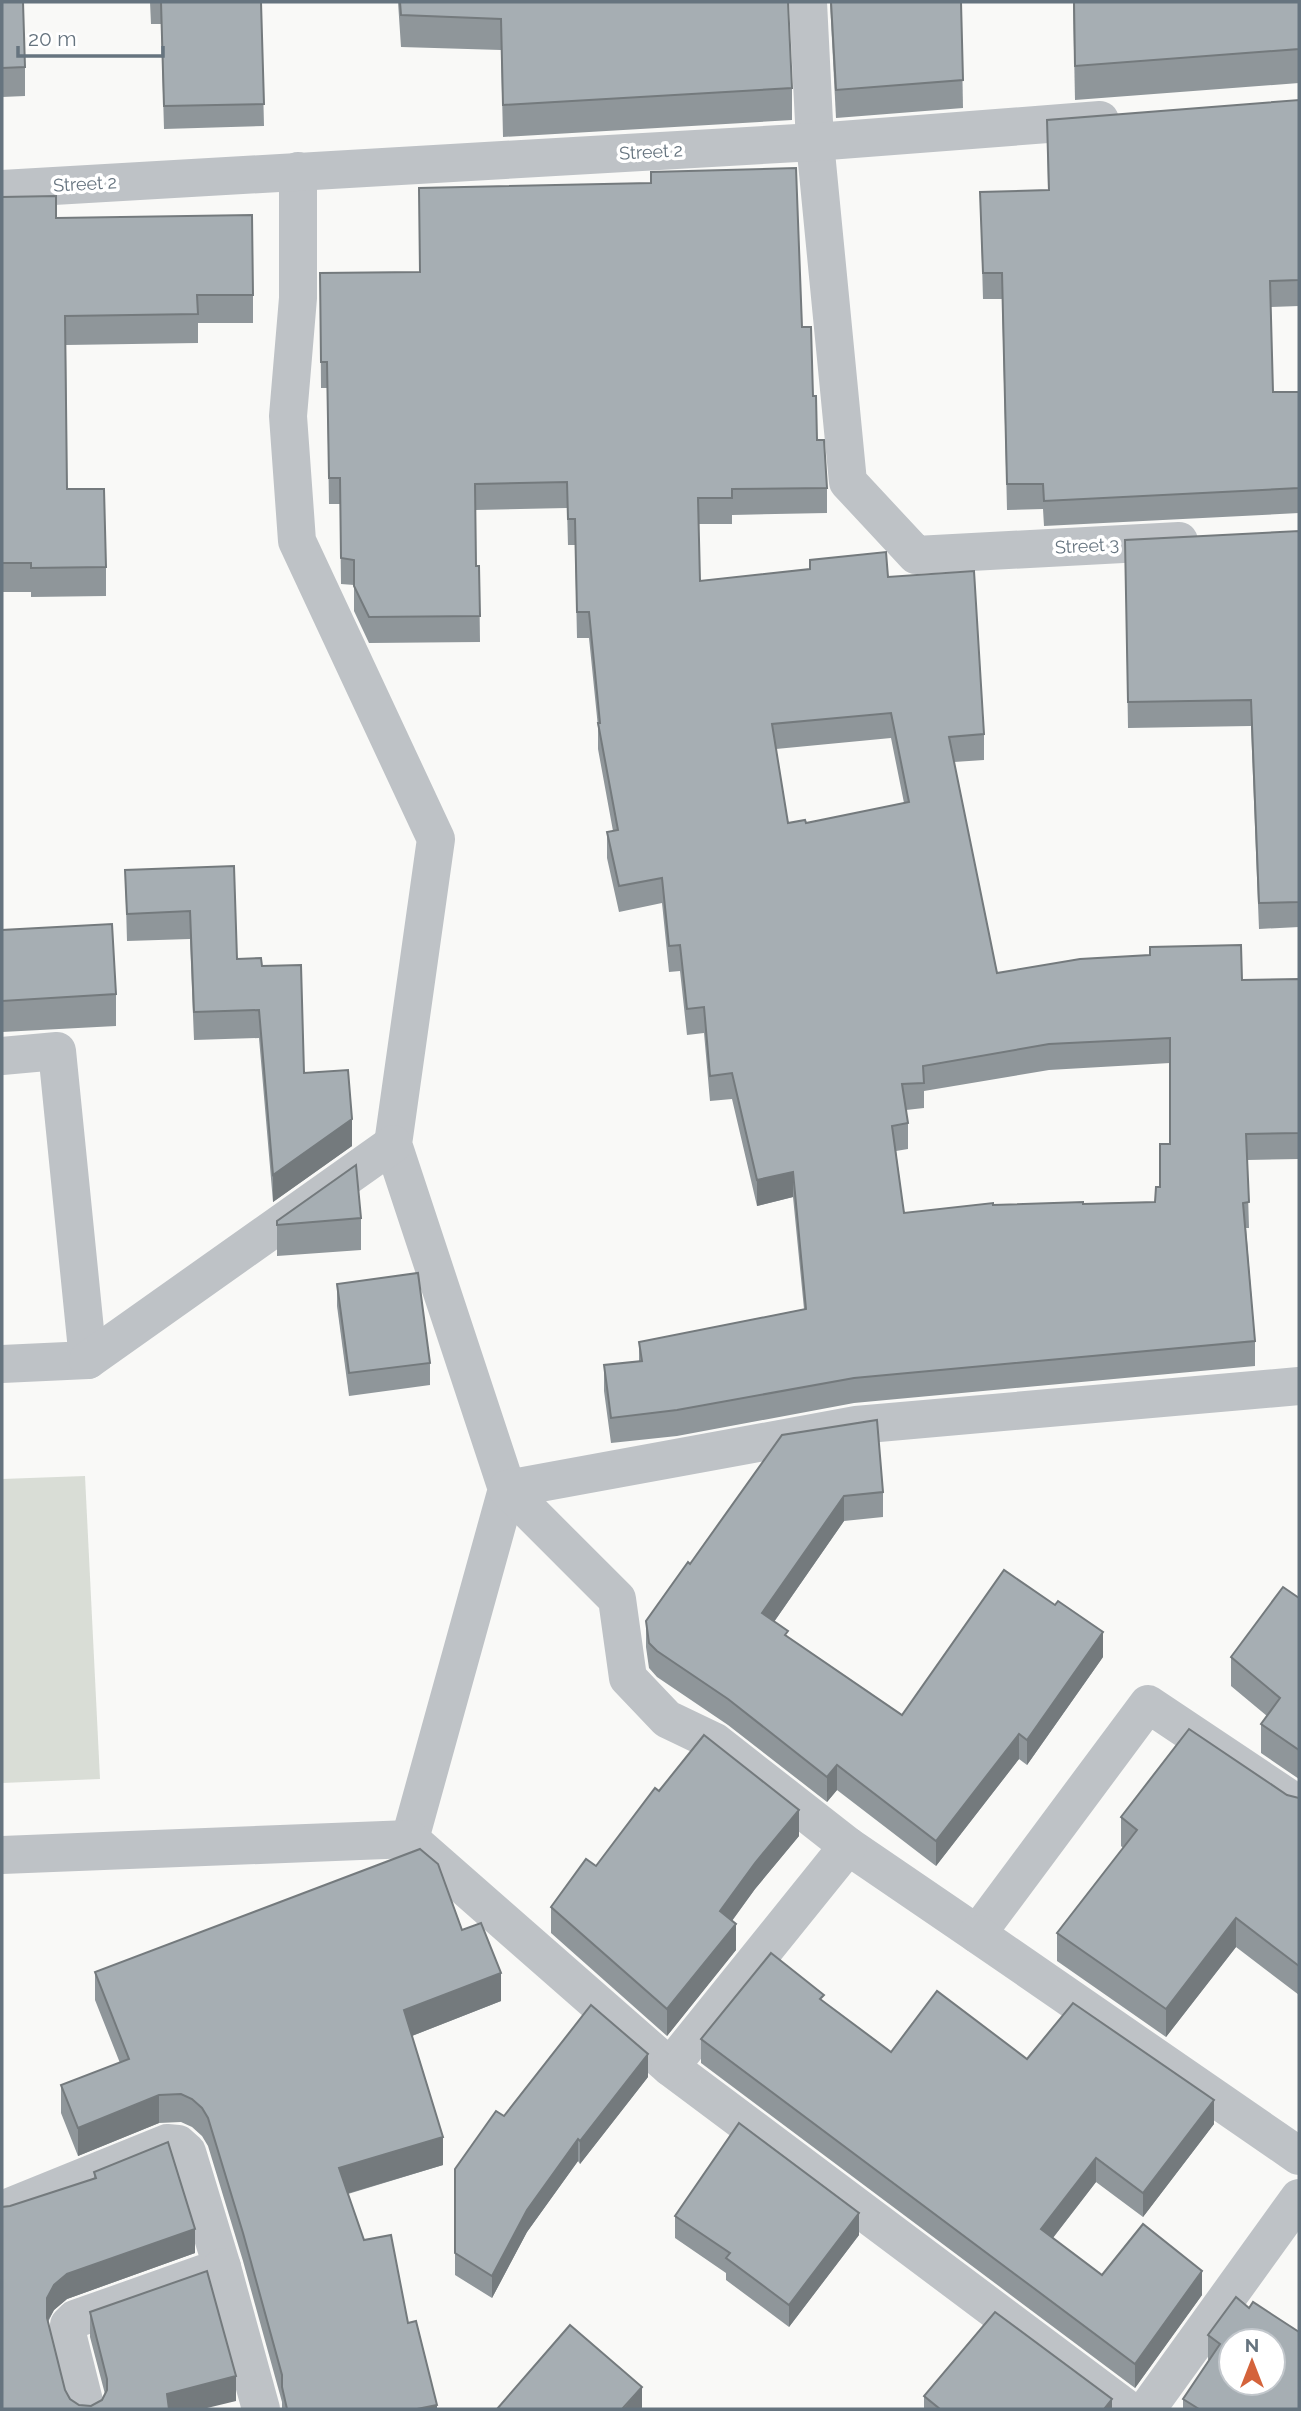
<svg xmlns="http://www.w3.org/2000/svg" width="1301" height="2411" font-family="Raleway,sans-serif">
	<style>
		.green { fill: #d9ddd6 }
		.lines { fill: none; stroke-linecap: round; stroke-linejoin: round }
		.street { stroke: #bec2c6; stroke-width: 38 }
		.wall { fill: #8f969a; fill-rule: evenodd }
		.shaded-wall { fill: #747a7d }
		.building { fill: #a6aeb3; stroke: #747a7d; stroke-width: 2; fill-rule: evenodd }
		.labels { text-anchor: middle; stroke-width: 7; stroke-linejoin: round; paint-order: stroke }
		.street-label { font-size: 18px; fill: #66747f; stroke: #fff }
	</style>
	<rect width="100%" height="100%" fill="#f9f9f7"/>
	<!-- green -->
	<path class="green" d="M85 1476 100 1779 2 1783V1479Z"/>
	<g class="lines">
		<!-- street -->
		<g class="street">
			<path d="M808 2 815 142 848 482 916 555 1179 541"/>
			<path d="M298 171V298L288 416 297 541 436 839 393 1144 507 1489 410 1839"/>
			<path d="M2 189 815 142 1100 120"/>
			<path d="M2 1056 57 1051 88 1360 2 1364"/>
			<path d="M88 1360 393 1144"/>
			<path d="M848 1846 977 1934 1148 1704 1299 1805"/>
			<path d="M2 1855 410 1839 670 2067 1127 2409"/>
			<path d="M977 1934 1299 2156"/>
			<path d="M670 2067 848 1846 715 1742 667 1719 628 1678 617 1599 507 1489 856 1425 1299 1386"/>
			<path d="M2 2210 167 2143 178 2144 187 2152 222 2267 75 2319 69 2325 68 2337 86 2409"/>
			<path d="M222 2267 261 2409"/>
			<path d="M1147 2409 1299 2198"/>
		</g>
	</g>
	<!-- wall -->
	<g class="wall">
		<path d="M2 2 25 67V96L2 97Z"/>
		<path d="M150 2H261L264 126 164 129 161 24H151Z"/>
		<path d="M398 2H788L792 88V120L503 137 501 50 401 47Z"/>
		<path d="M830 2H961L963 108 836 118Z"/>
		<path d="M1073 2H1299V83L1075 100Z"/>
		<path d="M1299 100V306L1271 307 1273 392H1299V513L1044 526 1043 509 1007 510 1002 299H983L980 192 1048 190 1047 120Z"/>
		<path d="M2 197 253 295V323H198V343L66 345 67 489 106 567V596L31 597V592H2Z"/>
		<path d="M320 273 802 327 813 396 817 440 827 488V513L732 515V524H698L700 581 810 569V560L888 577 984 734V760L954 762 997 973 1242 980 1299 979V1159L1247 1160 1249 1228H1246L1255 1341V1366L854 1403 677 1436 611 1443 604 1391V1365L639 1361V1342L804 1309 793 1197 757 1206 732 1099 710 1101 704 1033 687 1035 680 971 669 972 662 903 619 912 607 858V832L613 831 598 749V727L589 638H577L575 545H568L567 508 475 510 476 566H479L480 642 369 643 354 611V585L341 584 340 504H329L327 388H321ZM891 738 904 803 806 823H788L776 749ZM1170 1063V1144L1160 1187 1155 1202 993 1205 904 1213 896 1151 908 1149V1123L906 1110 924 1108V1091L1049 1070Z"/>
		<path d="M1299 531V927L1259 929 1251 726 1128 728 1125 540Z"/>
		<path d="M234 866 237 959 262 966 304 1073 352 1146 273 1202 259 1038 194 1040 190 939 127 941 125 870Z"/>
		<path d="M2 930 116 994V1026L2 1032Z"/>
		<path d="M361 1218V1250L277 1256V1221Z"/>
		<path d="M337 1284 430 1363V1385L349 1396 337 1306Z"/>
		<path d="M782 1435 883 1492V1517L844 1521 774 1622 788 1637 902 1715 1103 1657 1027 1765 1019 1759 936 1866 837 1790 827 1802 728 1725 657 1677 649 1668 646 1647V1621L690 1564Z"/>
		<path d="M1299 1598V1779L1261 1753V1724L1267 1716 1231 1686V1657Z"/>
		<path d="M659 1791 799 1836 755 1889 732 1921 736 1950 667 2036 551 1933V1907L596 1866Z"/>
		<path d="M1287 1795 1299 1798V1995L1236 1947 1166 2037 1057 1961V1933L1123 1848 1121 1846V1817Z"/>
		<path d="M462 1930 501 2001 412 2036 443 2165 348 2194 364 2240 408 2323 437 2409H282V2402L243 2261 208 2146 202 2136 192 2127 181 2122 159 2123 78 2156 61 2113V2085L120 2063 95 2000V1972Z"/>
		<path d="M824 2002 891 2052 1027 2059 1214 2124 1143 2217 1096 2182 1053 2238 1102 2275 1202 2295 1135 2388 701 2063V2039Z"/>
		<path d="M648 2077 580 2164 578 2161 527 2232 492 2298 455 2275V2169L504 2116Z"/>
		<path d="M94 2172 195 2253 67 2299 54 2310 48 2322 65 2390 70 2399 79 2405 91 2406 102 2400 105 2394 90 2337V2312L236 2401 2 2409 10 2206 94 2179Z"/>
		<path d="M675 2216 859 2235 789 2327 726 2280V2273L675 2238Z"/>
		<path d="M1249 2308 1299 2409H1183V2399L1208 2361V2335Z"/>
		<path d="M924 2396 1112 2409H924Z"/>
	</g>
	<!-- shaded-wall -->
	<g class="shaded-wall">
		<path d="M352 1119V1146L273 1202V1175Z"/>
		<path d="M793 1172V1197L757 1206V1180Z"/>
		<path d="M844 1496V1521L762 1639V1613Z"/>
		<path d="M1103 1632V1657L1027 1765V1740Z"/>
		<path d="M1019 1734V1759L936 1866V1841Z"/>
		<path d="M837 1765V1790L827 1802V1777Z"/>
		<path d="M799 1810V1836L755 1889 720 1937V1911L755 1863Z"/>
		<path d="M1236 1918V1947L1166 2037V2009Z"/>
		<path d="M736 1924V1950L667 2036V2009Z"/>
		<path d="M501 1973V2001L404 2039V2010Z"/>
		<path d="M648 2054V2077L580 2164V2141Z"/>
		<path d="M159 2095V2123L78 2156V2128Z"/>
		<path d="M1214 2100V2124L1143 2217V2193Z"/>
		<path d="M443 2137V2165L339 2196V2168Z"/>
		<path d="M578 2139V2161L527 2232 492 2298V2276L527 2210Z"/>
		<path d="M1096 2158V2182L1041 2253V2229Z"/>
		<path d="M859 2213V2235L789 2327V2305Z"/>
		<path d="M195 2229V2253L67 2299 54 2310 47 2322V2342V2298L54 2285 67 2274Z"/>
		<path d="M1202 2271V2295L1135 2388V2364Z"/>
		<path d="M236 2376V2401L203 2409H167V2394Z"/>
		<path d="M642 2387V2409H623Z"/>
		<path d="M1112 2399V2409H1104Z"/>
		<path d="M437 2405V2409H417Z"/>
	</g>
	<!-- building -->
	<g class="building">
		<path d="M2 2H23L25 67 2 68Z"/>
		<path d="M161 2H261L264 104 164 106Z"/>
		<path d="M400 2H788L792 88 503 105 501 19 401 15Z"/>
		<path d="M831 2H961L963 80 836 90Z"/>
		<path d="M1074 2H1299V49L1075 66Z"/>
		<path d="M1299 100V280L1270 281 1273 392H1299V488L1044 501 1043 484H1007L1002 273H983L980 192 1049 190 1047 120Z"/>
		<path d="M796 168 802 327H811L813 396H816L817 440H824L827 488 732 489V498H698L700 581 810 569V560L886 552 888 577 974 571 984 734 949 737 997 973 1080 959 1150 955V947L1241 945 1242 980 1299 979V1133L1246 1134 1249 1202 1243 1203 1255 1341 854 1378 677 1410 611 1418 604 1365 642 1361 639 1342 806 1309 793 1172 757 1180 732 1073 710 1076 704 1007 687 1009 680 945 669 946 662 878 619 886 607 832 618 830 598 723H600L589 612H577L575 519H568L567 482 475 484 476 566H479L480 616 369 617 354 586V560L341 558 340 478H329L327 362H321L320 273 420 272 419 188 651 183V172ZM891 713 909 802 806 823 805 820 788 823 772 724ZM1170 1038V1144H1160V1187H1156L1155 1202 1083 1204V1202L993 1205V1203L904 1213 892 1126 908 1123 902 1084 924 1083 923 1066 1049 1044Z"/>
		<path d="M56 196V218L252 215 253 295H197L198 314 65 316 67 489H104L106 567 31 568V563H2V197Z"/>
		<path d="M1299 531V902L1259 903 1251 700 1128 702 1125 540Z"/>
		<path d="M234 866 237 959 261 958 262 966 301 965 304 1073 348 1070 352 1119 273 1175 259 1010 194 1012 190 911 127 914 125 870Z"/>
		<path d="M112 924 116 994 2 1001V930Z"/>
		<path d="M356 1165 361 1218 277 1225V1221Z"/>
		<path d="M418 1273 430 1363 349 1373 337 1284Z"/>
		<path d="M877 1420 883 1492 844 1496 762 1613 788 1631 785 1635 902 1715 1004 1570 1055 1605 1058 1601 1103 1632 1027 1740 1019 1734 936 1841 837 1765 827 1777 728 1699 657 1651 649 1643 646 1621 688 1562 690 1564 782 1435Z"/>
		<path d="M1283 1587 1299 1598V1750L1261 1724 1280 1698 1231 1657Z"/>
		<path d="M1189 1729 1287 1795 1299 1798V1966L1236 1918 1166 2009 1057 1933 1137 1830 1121 1817Z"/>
		<path d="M704 1735 799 1810 755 1863 720 1911 736 1924 667 2009 551 1907 586 1859 596 1866 655 1788 659 1791Z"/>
		<path d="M420 1849 438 1864 462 1930 481 1923 501 1973 404 2010 443 2137 339 2168 364 2240 391 2235 408 2323 416 2321 437 2405 417 2409H287L282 2387V2375L243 2233 208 2118 202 2108 192 2099 181 2094 159 2095 78 2128 61 2085 129 2059 95 1972Z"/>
		<path d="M771 1953 824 1995 820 1999 891 2052 937 1991 1027 2059 1073 2003 1214 2100 1143 2193 1096 2158 1041 2229 1102 2275 1143 2224 1202 2271 1135 2364 701 2039Z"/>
		<path d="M591 2005 648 2054 580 2141 578 2139 527 2210 492 2276 455 2253V2169L496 2111 504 2116Z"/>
		<path d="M739 2123 859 2213 789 2305 726 2258 730 2253 675 2216Z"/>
		<path d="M168 2142 195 2229 67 2274 54 2285 47 2298V2318L65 2390 70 2399 79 2405 91 2406 102 2400 107 2390V2379L90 2312 207 2271 236 2376 167 2394 169 2409H2V2207L10 2206 96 2178 94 2172Z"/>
		<path d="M1236 2297 1249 2308 1253 2302 1299 2332V2409H1199L1183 2399 1220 2344 1208 2335ZM1231 2341H1273V2383H1231Z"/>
		<path d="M995 2312 1112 2399 1104 2409H940L924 2396Z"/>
		<path d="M570 2325 642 2387 623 2408 625 2409H497Z"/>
	</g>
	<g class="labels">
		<!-- street labels -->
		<g class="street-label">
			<text transform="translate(651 152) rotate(-3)" y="6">Street 2</text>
			<text transform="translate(85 184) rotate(-3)" y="6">Street 2</text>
			<text transform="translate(1087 546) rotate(-3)" y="6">Street 3</text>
		</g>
	</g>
	<!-- border -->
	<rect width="1301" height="2411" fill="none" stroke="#66747f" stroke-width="7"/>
	<!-- north arrow -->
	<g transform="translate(1252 2362)"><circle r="33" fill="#ffffff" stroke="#c2c7cc" stroke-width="2"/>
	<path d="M0-5L12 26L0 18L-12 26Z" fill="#d4633b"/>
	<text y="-10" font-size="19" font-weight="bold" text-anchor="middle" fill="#66747f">N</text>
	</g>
	<!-- scale -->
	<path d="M18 46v10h145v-10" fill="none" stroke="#66747f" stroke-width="3.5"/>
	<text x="28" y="46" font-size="21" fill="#66747f" stroke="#ffffff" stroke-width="5" paint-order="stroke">20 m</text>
</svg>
